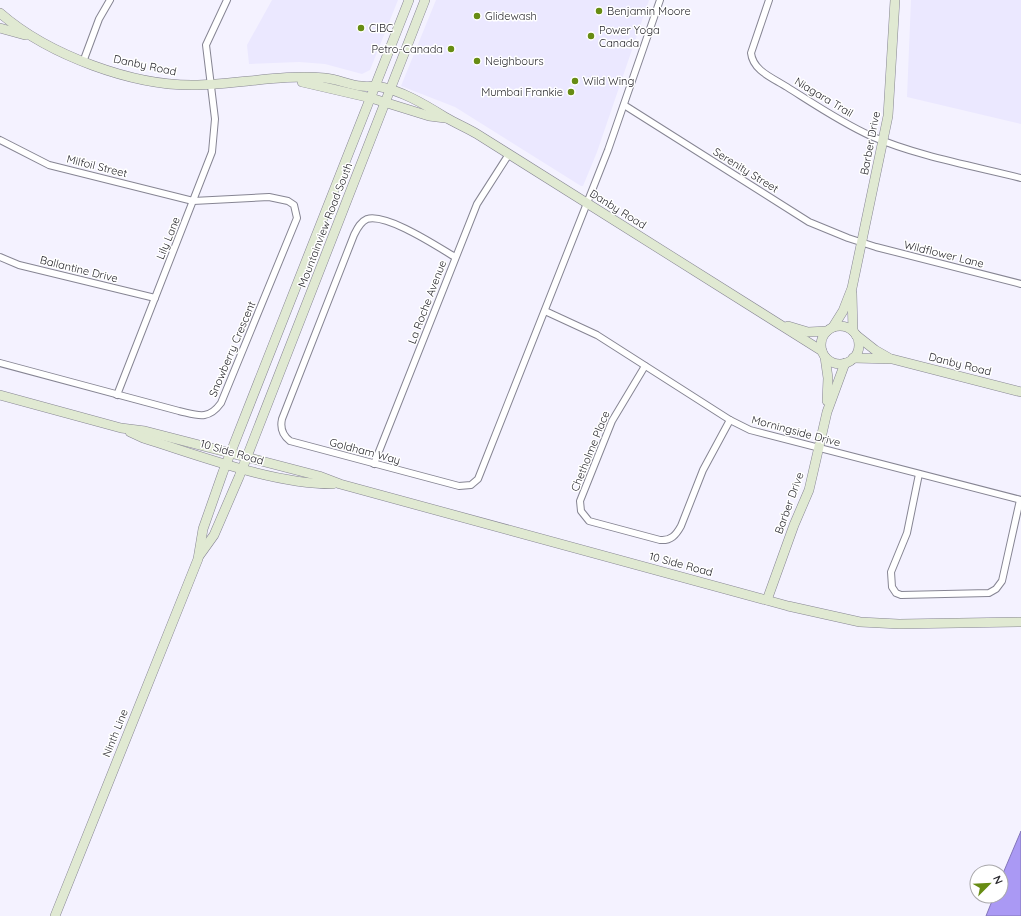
<svg xmlns="http://www.w3.org/2000/svg" width="1021" height="916" font-family="Quicksand,sans-serif">
	<style>
		.built { fill: #ebe8ff }
		.water { fill: #aa99f4; stroke: #8376b8 }
		.lines { fill: none; stroke-linecap: round; stroke-linejoin: round }
		.street-casing { stroke: #868593; stroke-width: 8 }
		.secondary-casing { stroke: #868593; stroke-width: 10 }
		.street { stroke: #fff; stroke-width: 6 }
		.secondary { stroke: #e0e9d2; stroke-width: 9 }
		.poi-dot { fill: #678c13; stroke: #fff; stroke-width: 1.5 }
		.labels { text-anchor: middle; stroke-width: 3; stroke-linejoin: round; paint-order: stroke }
		.poi-label { font-size: 11px; fill: #27262c; stroke: #fff; text-anchor: start }
		.street-label { font-size: 11px; fill: #27262c; stroke: #fff }
	</style>
	<rect width="100%" height="100%" fill="#f4f2ff"/>
	<!-- built -->
	<g class="built">
		<path d="M272 0H398L370 70 362 74 325 64 299 62 249 64 247 45Z"/>
		<path d="M436 0H649L597 152 583 186H581L455 107 401 86Z"/>
		<path d="M911 0H1021V124L907 97Z"/>
	</g>
	<!-- water -->
	<path class="water" d="M1021 831V916H986L994 896H1001V878Z"/>
	<g class="lines">
		<!-- street casing -->
		<g class="street-casing">
			<g id="street">
				<path d="M769 0 751 53C753 71 773 78 787 87 814 104 842 123 871 136 917 156 973 166 1021 178"/>
				<path d="M83 62 99 19 110 0"/>
				<path d="M624 105 809 222 848 238 876 247 1021 284"/>
				<path d="M0 140 49 165 193 201 269 197 288 201 294 205 297 218 221 403C208 421 197 415 179 411L0 363"/>
				<path d="M0 257 19 265 155 298"/>
				<path d="M455 257C438 247 387 213 367 219 360 222 357 229 354 235L282 419C280 428 282 435 290 441L459 486 471 485 478 479 608 150 660 0"/>
				<path d="M545 311 597 335 730 420 750 430 1021 500"/>
				<path d="M645 366 612 421 580 501 581 511 589 521 660 540C671 541 676 535 681 526L703 470 730 420"/>
				<path d="M117 395 212 152 215 119 206 45 227 0"/>
				<path d="M374 464 477 204 509 154"/>
				<path d="M919 474 907 533 891 572 892 587 896 593 901 595 989 593 996 589 1002 581 1020 500"/>
			</g>
		</g>
		<!-- secondary casing -->
		<g class="secondary-casing">
			<g id="secondary">
				<path d="M0 13C48 55 134 87 198 85 241 84 283 74 325 78 337 79 349 85 361 86 366 87 371 86 376 86 401 90 424 104 445 117 455 123 467 128 477 134L822 351"/>
				<path d="M0 28 25 35"/>
				<path d="M302 82 371 98 429 116 445 118"/>
				<path d="M852 293 853 331"/>
				<path d="M788 326 808 332 827 331"/>
				<circle cx="840" cy="345" r="19"/>
				<path d="M833 327 843 311 852 288 888 116 895 0"/>
				<path d="M856 335 875 350 889 358"/>
				<path d="M825 357 828 378 827 401"/>
				<path d="M853 358 892 359 1021 392"/>
				<path d="M0 395 121 428 145 431 319 476 340 484 788 606 860 622 899 624 1021 622"/>
				<path d="M130 432 143 438C201 456 273 484 333 484"/>
				<path d="M199 556 214 535 239 477 425 0"/>
				<path d="M767 600 794 525 809 490 827 412 845 363"/>
				<path d="M55 916 198 559 203 529 223 472 409 0"/>
			</g>
		</g>
		<!-- street -->
		<use href="#street" class="street"/>
		<!-- secondary -->
		<use href="#secondary" class="secondary"/>
	</g>
	<!-- markers -->
	<g class="poi-dot">
		<circle cx="599" cy="11" r="4"/>
		<circle cx="477" cy="16" r="4"/>
		<circle cx="361" cy="28" r="4"/>
		<circle cx="591" cy="36" r="4"/>
		<circle cx="451" cy="49" r="4"/>
		<circle cx="477" cy="61" r="4"/>
		<circle cx="575" cy="81" r="4"/>
		<circle cx="571" cy="92" r="4"/>
	</g>
	<g class="labels">
		<!-- poi labels -->
		<g class="poi-label">
			<text x="607" y="15">Benjamin Moore</text>
			<text x="485" y="20">Glidewash</text>
			<text x="369" y="32">CIBC</text>
			<text x="599" y="34">Power Yoga<tspan x="599" dy="13">Canada</tspan></text>
			<text x="443" y="53" text-anchor="end">Petro-Canada</text>
			<text x="485" y="65">Neighbours</text>
			<text x="583" y="85">Wild Wing</text>
			<text x="563" y="96" text-anchor="end">Mumbai Frankie</text>
		</g>
		<!-- street labels -->
		<g class="street-label">
			<text transform="translate(145 65) rotate(12)" y="4">Danby Road</text>
			<text transform="translate(824 97) rotate(31)" y="4">Niagara Trail</text>
			<text transform="translate(870 143) rotate(-79)" y="4">Barber Drive</text>
			<text transform="translate(97 166) rotate(14)" y="4">Milfoil Street</text>
			<text transform="translate(746 170) rotate(32)" y="4">Serenity Street</text>
			<text transform="translate(618 209) rotate(32)" y="4">Danby Road</text>
			<text transform="translate(325 225) rotate(-69)" y="4">Mountainview Road South</text>
			<text transform="translate(168 238) rotate(-68)" y="4">Lily Lane</text>
			<text transform="translate(944 254) rotate(14)" y="4">Wildflower Lane</text>
			<text transform="translate(79 269) rotate(14)" y="4">Ballantine Drive</text>
			<text transform="translate(427 302) rotate(-69)" y="4">La Roche Avenue</text>
			<text transform="translate(232 349) rotate(-67)" y="4">Snowberry Crescent</text>
			<text transform="translate(960 364) rotate(14)" y="4">Danby Road</text>
			<text transform="translate(796 431) rotate(15)" y="4">Morningside Drive</text>
			<text transform="translate(365 451) rotate(15)" y="4">Goldham Way</text>
			<text transform="translate(590 451) rotate(-68)" y="4">Chetholme Place</text>
			<text transform="translate(232 452) rotate(16)" y="4">10 Side Road</text>
			<text transform="translate(789 503) rotate(-70)" y="4">Barber Drive</text>
			<text transform="translate(681 564) rotate(15)" y="4">10 Side Road</text>
			<text transform="translate(115 733) rotate(-68)" y="4">Ninth Line</text>
		</g>
	</g>
	<!-- north arrow -->
	<g transform="translate(989 884) rotate(66)"><circle r="19" fill="#ffffff" stroke="#a9a8ab"/>
	<path d="M0-3L7 15L0 10L-7 15Z" fill="#678c13"/>
	<text y="-6" font-size="11" font-weight="bold" text-anchor="middle" fill="#27262c">N</text>
	</g>
</svg>
